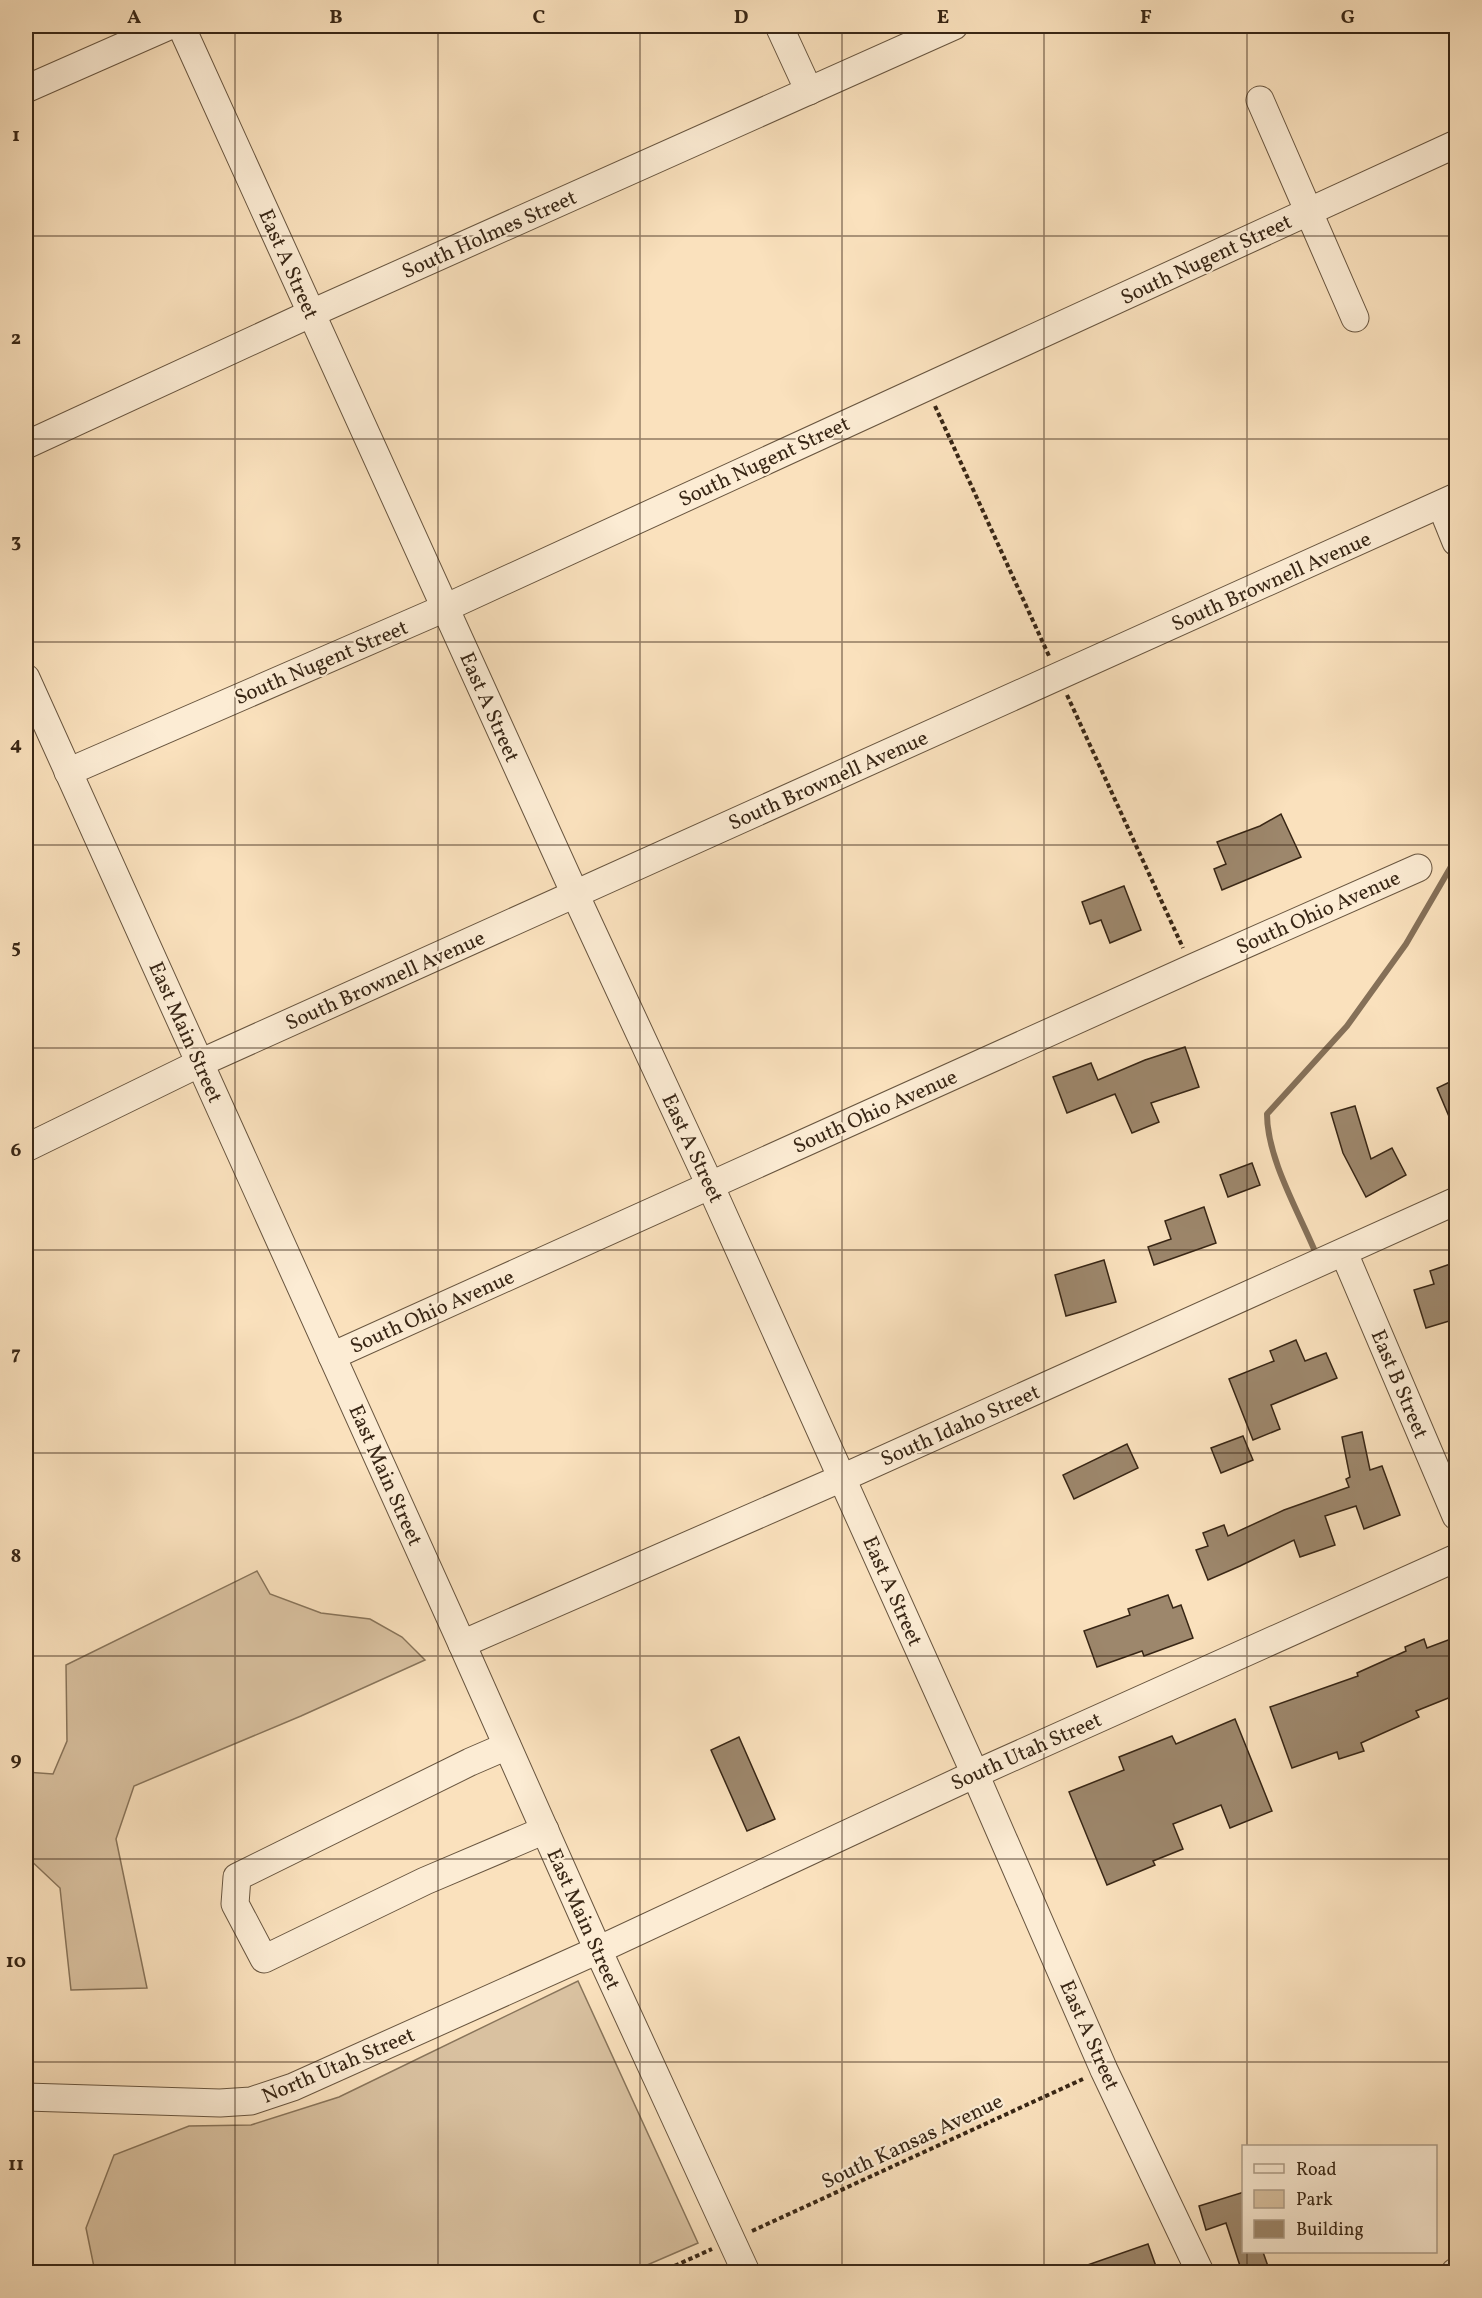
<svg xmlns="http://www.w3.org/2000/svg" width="1482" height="2298" font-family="Vollkorn,serif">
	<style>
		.green { fill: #d9c1a0; stroke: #88745a; stroke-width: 1.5 }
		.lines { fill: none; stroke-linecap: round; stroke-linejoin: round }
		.stream { stroke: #857058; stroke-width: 6 }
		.building { fill: #9d876c; stroke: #382615; stroke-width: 1.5 }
		.minor-casing { stroke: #68553f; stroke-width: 29 }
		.path { stroke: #382615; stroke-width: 4; stroke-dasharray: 4.5 3; stroke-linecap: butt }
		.minor { stroke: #fcecd4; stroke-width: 27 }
		.grid { fill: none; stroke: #382615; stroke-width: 1.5; stroke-opacity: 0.55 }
		.labels { text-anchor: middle; stroke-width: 4.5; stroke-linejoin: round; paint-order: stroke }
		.street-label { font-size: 21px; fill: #382615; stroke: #fcecd4 }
		.neatline { fill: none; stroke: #382615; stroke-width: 2 }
		.grid-label { font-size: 20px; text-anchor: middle; font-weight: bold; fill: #382615 }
	</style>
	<rect width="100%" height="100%" fill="#fae1bd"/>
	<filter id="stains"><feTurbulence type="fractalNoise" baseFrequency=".00333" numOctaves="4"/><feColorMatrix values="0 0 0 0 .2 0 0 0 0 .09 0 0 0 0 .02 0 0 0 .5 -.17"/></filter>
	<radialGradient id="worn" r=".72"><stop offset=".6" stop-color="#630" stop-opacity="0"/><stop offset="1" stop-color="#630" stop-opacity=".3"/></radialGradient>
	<!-- green -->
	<g class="green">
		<path d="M257 1571 270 1594 321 1613 370 1619 402 1637 425 1660 301 1716 134 1786 116 1839 147 1988 71 1990 60 1888 26 1856V1772L53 1774 67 1741 66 1665Z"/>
		<path d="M578 1981 698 2243 631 2272H95L86 2228 114 2155 189 2126 251 2125 339 2097Z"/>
	</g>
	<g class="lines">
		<!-- stream -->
		<path class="stream" d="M1314 1249C1297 1209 1267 1157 1267 1114L1347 1026 1406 944 1456 858"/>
	</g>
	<!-- building -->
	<g class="building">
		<path d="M1281 814 1301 857 1222 890 1214 869 1226 864 1217 842 1260 826Z"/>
		<path d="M1124 886 1141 930 1110 943 1101 920 1090 924 1082 902Z"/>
		<path d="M1185 1047 1199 1087 1151 1103 1159 1122 1132 1133 1115 1094 1067 1113 1053 1077 1091 1063 1098 1080 1145 1060Z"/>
		<path d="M1456 1079V1133L1437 1088Z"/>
		<path d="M1355 1106 1371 1159 1392 1148 1406 1175 1366 1197 1343 1153 1331 1113Z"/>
		<path d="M1252 1163 1260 1185 1228 1197 1220 1175Z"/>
		<path d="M1204 1207 1216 1243 1154 1265 1148 1247 1171 1239 1165 1221Z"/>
		<path d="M1104 1260 1116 1302 1066 1316 1055 1275Z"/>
		<path d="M1456 1262V1319L1426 1328 1414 1290 1434 1284 1430 1271Z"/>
		<path d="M1296 1340 1305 1361 1326 1353 1337 1378 1271 1405 1280 1429 1253 1440 1229 1379 1274 1361 1270 1351Z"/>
		<path d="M1362 1432 1370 1470 1382 1466 1400 1515 1364 1529 1356 1506 1325 1516 1335 1545 1300 1557 1294 1540 1240 1566 1208 1580 1196 1550 1208 1546 1203 1533 1224 1525 1228 1536 1284 1510 1349 1487 1346 1479 1350 1477 1342 1437Z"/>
		<path d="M1243 1436 1253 1460 1221 1473 1211 1448Z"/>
		<path d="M1127 1444 1138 1468 1074 1499 1063 1475Z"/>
		<path d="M1168 1595 1173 1608 1181 1605 1193 1638 1144 1656 1142 1651 1097 1667 1084 1631 1130 1615 1128 1609Z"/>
		<path d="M1456 1637V1695L1416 1711 1419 1717 1361 1743 1364 1751 1339 1759 1337 1752 1292 1768 1270 1707 1358 1676 1357 1673 1406 1651 1405 1647 1424 1639 1427 1648Z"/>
		<path d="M1235 1719 1272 1811 1230 1828 1221 1805 1173 1824 1183 1849 1153 1861 1155 1865 1107 1885 1069 1792 1124 1770 1119 1757 1172 1736 1176 1744Z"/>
		<path d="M739 1737 775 1819 747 1831 711 1750Z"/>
		<path d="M1244 2192V2252H1263L1270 2272H1242L1226 2223 1206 2230 1199 2206Z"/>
		<path d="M1148 2244 1158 2272H1073V2270Z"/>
	</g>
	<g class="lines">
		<!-- minor casing -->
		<g class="minor-casing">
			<g id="minor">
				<path d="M181 26 575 894 710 1185 975 1774 1104 2070 1200 2272"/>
				<path d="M779 26 809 91"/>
				<path d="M26 89 169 26"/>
				<path d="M1260 100 1355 318"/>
				<path d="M26 445 312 313 954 26"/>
				<path d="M1441 505 1456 542"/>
				<path d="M26 678 462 1644 598 1950 746 2272"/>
				<path d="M68 772 445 608 1456 144"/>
				<path d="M26 1148 200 1063 1456 497"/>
				<path d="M1344 1253 1456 1516"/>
				<path d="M332 1356 1192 968 1418 868"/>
				<path d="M462 1644 842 1478 1456 1201"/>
				<path d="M507 1746 470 1762 237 1877 235 1904 264 1959 425 1881 545 1830"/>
				<path d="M26 2097 220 2103 251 2101 293 2087 598 1950 975 1774 1456 1558"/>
				<path d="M1455 2272H1456"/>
			</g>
		</g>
		<!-- path -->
		<g class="path">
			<path d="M935 406 1049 656"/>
			<path d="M1067 695 1183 948"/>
			<path d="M752 2231 1083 2079"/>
			<path d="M661 2272 712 2249"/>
		</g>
		<!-- minor -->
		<use href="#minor" class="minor"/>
	</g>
	<!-- grid -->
	<path class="grid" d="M235 26V2272M438 26V2272M640 26V2272M842 26V2272M1044 26V2272M1247 26V2146M26 236H1456M26 439H1456M26 642H1456M26 845H1456M26 1048H1456M26 1250H1456M26 1453H1456M26 1656H1456M26 1859H1456M26 2062H1456M1247 2252V2272"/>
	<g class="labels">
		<!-- street labels -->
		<g class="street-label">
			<text transform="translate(489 234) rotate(-24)" y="7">South Holmes Street</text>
			<text transform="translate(1206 259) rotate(-25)" y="7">South Nugent Street</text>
			<text transform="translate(289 264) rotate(66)" y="7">East A Street</text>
			<text transform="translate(764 461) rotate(-25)" y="7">South Nugent Street</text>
			<text transform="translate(1271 581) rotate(-24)" y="7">South Brownell Avenue</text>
			<text transform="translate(321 662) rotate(-23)" y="7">South Nugent Street</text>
			<text transform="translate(490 707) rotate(66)" y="7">East A Street</text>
			<text transform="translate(828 780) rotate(-24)" y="7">South Brownell Avenue</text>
			<text transform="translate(1318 912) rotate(-24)" y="7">South Ohio Avenue</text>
			<text transform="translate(385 980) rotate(-24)" y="7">South Brownell Avenue</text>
			<text transform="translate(186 1032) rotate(66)" y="7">East Main Street</text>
			<text transform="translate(875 1111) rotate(-24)" y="7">South Ohio Avenue</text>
			<text transform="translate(693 1148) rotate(65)" y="7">East A Street</text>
			<text transform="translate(432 1311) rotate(-24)" y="7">South Ohio Avenue</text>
			<text transform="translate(1400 1384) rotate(67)" y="7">East B Street</text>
			<text transform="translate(960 1425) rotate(-24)" y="7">South Idaho Street</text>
			<text transform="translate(386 1475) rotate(66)" y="7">East Main Street</text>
			<text transform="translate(893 1591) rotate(66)" y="7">East A Street</text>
			<text transform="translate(1026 1751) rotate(-24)" y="7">South Utah Street</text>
			<text transform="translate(584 1919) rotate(66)" y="7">East Main Street</text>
			<text transform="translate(1090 2035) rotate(66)" y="7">East A Street</text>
			<text transform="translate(338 2065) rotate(-23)" y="7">North Utah Street</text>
			<text transform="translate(912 2141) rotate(-25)" y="7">South Kansas Avenue</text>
		</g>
	</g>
	<!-- margin -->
	<rect width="1482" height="2298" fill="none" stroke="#fae1bd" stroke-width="66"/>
	<!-- legend -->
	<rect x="1242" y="2145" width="195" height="108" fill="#fcecd4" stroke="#ae9d88" stroke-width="1.5"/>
	<rect x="1254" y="2164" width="30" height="9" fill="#fcecd4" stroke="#ae9d88" stroke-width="1.5"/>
	<text x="1296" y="2175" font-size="18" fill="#382615">Road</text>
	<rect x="1254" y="2190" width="30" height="18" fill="#d9c1a0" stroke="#ae9d88" stroke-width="1.5"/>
	<text x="1296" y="2205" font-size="18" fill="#382615">Park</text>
	<rect x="1254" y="2220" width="30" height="18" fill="#9d876c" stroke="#ae9d88" stroke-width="1.5"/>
	<text x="1296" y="2235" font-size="18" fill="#382615">Building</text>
	<rect x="33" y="33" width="1416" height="2232" class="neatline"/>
	<g class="grid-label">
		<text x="134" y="23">A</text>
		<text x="336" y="23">B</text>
		<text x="539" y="23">C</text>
		<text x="741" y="23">D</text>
		<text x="943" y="23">E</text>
		<text x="1146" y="23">F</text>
		<text x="1348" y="23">G</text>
		<text x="16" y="141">1</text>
		<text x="16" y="344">2</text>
		<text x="16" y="547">3</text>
		<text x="16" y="750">4</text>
		<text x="16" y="953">5</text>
		<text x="16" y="1156">6</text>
		<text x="16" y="1359">7</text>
		<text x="16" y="1562">8</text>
		<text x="16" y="1765">9</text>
		<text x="16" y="1967">10</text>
		<text x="16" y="2170">11</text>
	</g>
	<rect width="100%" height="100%" filter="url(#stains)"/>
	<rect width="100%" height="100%" fill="url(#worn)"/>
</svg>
